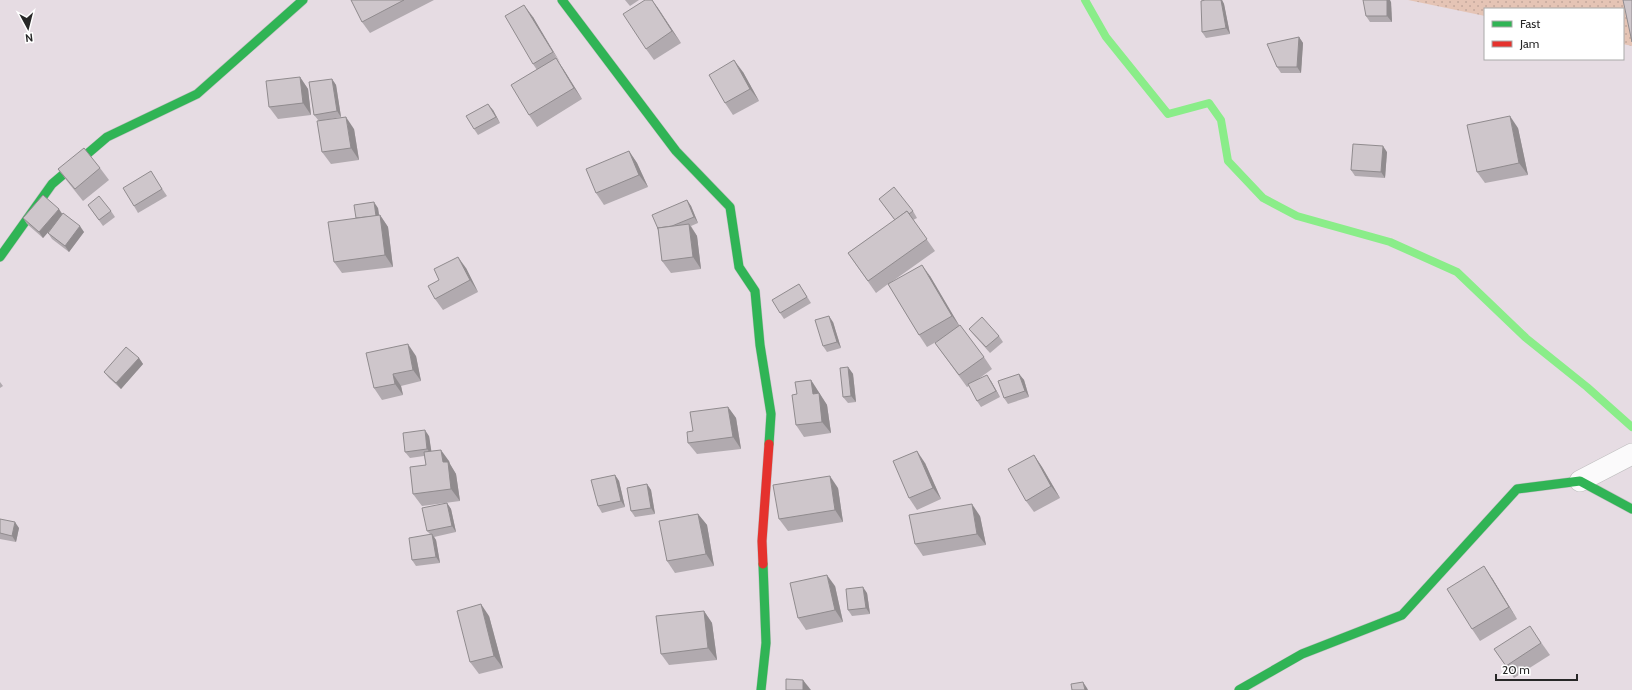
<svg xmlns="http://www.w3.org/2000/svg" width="1632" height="690" font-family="Cabin,sans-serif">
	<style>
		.grass { fill: url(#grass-dots) }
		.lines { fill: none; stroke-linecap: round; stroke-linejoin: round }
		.stream { stroke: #8aed89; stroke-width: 8 }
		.street-casing { stroke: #bfbebf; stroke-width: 22 }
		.fast-casing { stroke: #bfbebf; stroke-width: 10 }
		.jam-casing { stroke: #bfbebf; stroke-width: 10 }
		.street { stroke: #fbfafb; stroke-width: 21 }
		.fast { stroke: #30b455; stroke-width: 9 }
		.jam { stroke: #e5322d; stroke-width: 9 }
		.wall { fill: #b1aaaf }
		.shaded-wall { fill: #908b8e }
		.building { fill: #cec6cb; stroke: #908b8e }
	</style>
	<defs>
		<pattern id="grass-dots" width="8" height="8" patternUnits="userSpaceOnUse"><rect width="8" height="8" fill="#e5c4b5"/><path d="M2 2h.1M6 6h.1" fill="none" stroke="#c4a89c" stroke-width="1.8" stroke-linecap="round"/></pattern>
	</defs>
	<rect width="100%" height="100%" fill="#e6dce3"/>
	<!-- grass -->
	<path class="grass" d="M1408 0H1632V46L1623 44V9H1485V16Z"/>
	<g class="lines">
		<!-- stream -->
		<path class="stream" d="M1085 0 1106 37 1168 114 1209 103 1221 120 1228 161 1263 198 1297 216 1390 242 1457 272 1526 338 1587 387 1632 427"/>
		<!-- street casing -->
		<g class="street-casing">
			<path id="street" d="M1580 481 1632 454"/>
		</g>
		<!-- fast casing -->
		<g class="fast-casing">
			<g id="fast">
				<path d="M562 0 676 151 730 207 739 267 755 291 760 345 771 414 769 444"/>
				<path d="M0 257 52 184 107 137 197 94 303 0"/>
				<path d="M761 690 766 643 763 564"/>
				<path d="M1239 690 1302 654 1402 615 1517 489 1580 481 1632 509"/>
			</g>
		</g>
		<!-- jam casing -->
		<g class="jam-casing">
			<path id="jam" d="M763 564 762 541 769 444"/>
		</g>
		<!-- street -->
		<use href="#street" class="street"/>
		<!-- fast -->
		<use href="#fast" class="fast"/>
		<!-- jam -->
		<use href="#jam" class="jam"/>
	</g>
	<!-- wall -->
	<g class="wall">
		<path d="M351 0H434L370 33 362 22Z"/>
		<path d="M625 0H639L630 6Z"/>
		<path d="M652 0 681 43 654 60 646 49Z"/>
		<path d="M1205 0H1222L1224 4 1230 34 1206 38 1202 32Z"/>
		<path d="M1391 2 1392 22H1370L1366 16Z"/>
		<path d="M533 17 560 64 582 99 537 127 529 115 537 70 533 64Z"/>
		<path d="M1299 37 1303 43 1301 73H1281L1277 67Z"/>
		<path d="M743 72 759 101 733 115 725 103Z"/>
		<path d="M300 77 308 89 311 115 278 119 269 107Z"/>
		<path d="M332 79 336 85 341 117 319 121 314 115Z"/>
		<path d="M493 110 500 123 478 135 474 129Z"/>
		<path d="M1518 128 1528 175 1485 183 1477 172Z"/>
		<path d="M354 129 359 160 331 164 322 152Z"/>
		<path d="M629 151 637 163 648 187 604 205 596 193Z"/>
		<path d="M1387 152 1385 178 1355 176 1351 170Z"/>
		<path d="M100 168 109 180 83 201 67 181 58 169Z"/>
		<path d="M155 178 167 196 138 213 134 206Z"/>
		<path d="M879 199 913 211 917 218 913 220 935 251 890 283 930 276 959 325 984 357 992 369 977 380 991 381 1000 397 981 407 977 401 969 386 967 387 935 343 943 338 927 347 919 335 888 284 876 293 848 253 895 220Z"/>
		<path d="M687 200 691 206 698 223 691 226 697 236 701 269 671 273 662 261 659 231Z"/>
		<path d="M88 205 111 211 115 217 103 226Z"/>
		<path d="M378 208 379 215H380L388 227 393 267 342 273 334 262Z"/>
		<path d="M62 214 84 232 69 252 52 239 48 233 51 229 43 238 27 224 23 218Z"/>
		<path d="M466 268 478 292 443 310 435 299Z"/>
		<path d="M803 290 811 303 784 319 780 313Z"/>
		<path d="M833 322 841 348 827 352 823 346Z"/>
		<path d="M969 329 999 336 1003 342 990 353 974 335Z"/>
		<path d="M416 356 421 381 401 386 403 395 382 400 374 388Z"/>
		<path d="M139 358 143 364 121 389 109 378 104 372Z"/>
		<path d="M848 367 853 374 856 402 848 403 843 397Z"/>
		<path d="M1019 374 1024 380 1029 397 1008 404 1004 398Z"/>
		<path d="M811 380 827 405 831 433 804 437 796 425 797 394Z"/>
		<path d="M0 382 3 386 0 388Z"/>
		<path d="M728 407 736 418 741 449 697 454 688 443 693 431Z"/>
		<path d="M429 436 431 451 449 461 450 464 456 474 460 501 422 506 413 494 426 465 424 456 410 458 405 452Z"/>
		<path d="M1034 455 1042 467 1060 498 1034 512 1026 501Z"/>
		<path d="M925 463 941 499 917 510 909 498Z"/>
		<path d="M615 475 619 481 625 507 602 513 598 506Z"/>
		<path d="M647 484 651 490 655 514 635 517 631 511Z"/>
		<path d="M838 488 843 522 788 531 779 519Z"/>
		<path d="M447 503 451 509 456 532 434 537 436 540 440 563 416 566 412 560 430 534 427 531Z"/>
		<path d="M698 514 707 525 714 566 675 573 667 561Z"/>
		<path d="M980 516 986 545 923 556 915 544Z"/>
		<path d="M0 519 19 528 16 542 0 539Z"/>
		<path d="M1492 578 1517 619 1480 641 1472 629Z"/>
		<path d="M835 586 843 622 806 630 798 618Z"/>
		<path d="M867 593 870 614 852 616 848 610Z"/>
		<path d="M704 611 712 623 717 660 669 665 661 654Z"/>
		<path d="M489 616 503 668 479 674 470 662Z"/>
		<path d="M1538 638 1550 655 1514 678 1494 649Z"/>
	</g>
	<!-- shaded-wall -->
	<g class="shaded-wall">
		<path d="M652 0 658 8 681 43 672 31Z"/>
		<path d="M1221 0H1222L1224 4 1230 34 1226 28Z"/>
		<path d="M1387 0H1390L1391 2 1392 22 1387 16Z"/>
		<path d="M524 5 533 17 561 64 553 52Z"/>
		<path d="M1299 37 1303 43 1301 73 1297 67Z"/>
		<path d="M556 58 564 70 582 99 574 88Z"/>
		<path d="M734 60 743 72 759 101 750 89Z"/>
		<path d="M300 77 308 89 311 115 303 103Z"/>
		<path d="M332 79 336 85 341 117 337 111Z"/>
		<path d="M488 104 493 110 500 123 496 117Z"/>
		<path d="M1510 116 1518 128 1528 175 1519 163Z"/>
		<path d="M346 117 354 129 359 160 351 148Z"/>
		<path d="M1383 146 1387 152 1385 178 1381 172Z"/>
		<path d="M629 151 637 163 648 187 639 175Z"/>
		<path d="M687 200 691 206 698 223 694 217Z"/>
		<path d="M374 202 378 208 380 223 376 217Z"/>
		<path d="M59 209 63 215 43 238 39 232Z"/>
		<path d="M380 215 388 227 393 267 385 255Z"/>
		<path d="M689 224 697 236 701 269 693 257Z"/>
		<path d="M80 226 84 232 69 252 65 246Z"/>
		<path d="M458 257 466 268 478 292 470 280Z"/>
		<path d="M922 265 930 276 960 327 952 316Z"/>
		<path d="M829 316 833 322 841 348 837 342Z"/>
		<path d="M408 344 416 356 421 381 413 370Z"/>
		<path d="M139 358 143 364 121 389 116 383Z"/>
		<path d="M848 367 853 374 856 402 851 396Z"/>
		<path d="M393 374 401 386 403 395 395 384Z"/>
		<path d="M1019 374 1024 380 1029 397 1025 391Z"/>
		<path d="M987 375 991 381 1000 397 996 391Z"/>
		<path d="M811 380 827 405 831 433 822 422 813 394Z"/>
		<path d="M728 407 736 418 741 449 733 437Z"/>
		<path d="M425 430 429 436 432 455 427 449Z"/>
		<path d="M441 450 449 461 450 464 456 474 460 501 451 489 443 462Z"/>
		<path d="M917 451 925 463 941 499 933 488Z"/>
		<path d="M1034 455 1042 467 1060 498 1051 486Z"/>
		<path d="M615 475 619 481 625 507 621 501Z"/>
		<path d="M830 476 838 488 843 522 835 510Z"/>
		<path d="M647 484 651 490 655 514 651 508Z"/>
		<path d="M447 503 451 509 456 532 452 526Z"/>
		<path d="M972 504 980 516 986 545 977 534Z"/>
		<path d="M698 514 707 525 714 566 706 554Z"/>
		<path d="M15 522 19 528 16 542 12 536Z"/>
		<path d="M432 534 436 540 440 563 436 557Z"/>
		<path d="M1484 566 1492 578 1517 619 1509 607Z"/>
		<path d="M827 575 835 586 843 622 835 610Z"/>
		<path d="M863 587 867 593 870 614 866 608Z"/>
		<path d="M481 604 489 616 503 668 494 656Z"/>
		<path d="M704 611 712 623 717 660 708 648Z"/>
		<path d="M803 680 811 690H803Z"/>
		<path d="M1083 682 1087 688 1088 690H1085Z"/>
	</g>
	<!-- building -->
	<g class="building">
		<path d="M351 0H404L362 22Z"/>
		<path d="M645 0H652L672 31 646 49 623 14Z"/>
		<path d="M1205 0H1221L1226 28 1202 32 1201 1Z"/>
		<path d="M1363 0H1387V16H1366Z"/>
		<path d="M1623 0H1632V42Z"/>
		<path d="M524 5 553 52 533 64 505 16Z"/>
		<path d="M1299 37 1297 67H1277L1267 44Z"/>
		<path d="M556 58 574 88 529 115 511 85Z"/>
		<path d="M734 60 750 89 725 103 709 75Z"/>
		<path d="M300 77 303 103 269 107 266 81Z"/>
		<path d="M332 79 337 111 314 115 309 82Z"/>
		<path d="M488 104 496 117 474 129 466 116Z"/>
		<path d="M1510 116 1519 163 1477 172 1467 125Z"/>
		<path d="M346 117 351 148 322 152 317 121Z"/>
		<path d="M1353 144 1383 146 1381 172 1351 170Z"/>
		<path d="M84 148 100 168 75 189 58 169Z"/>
		<path d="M629 151 639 175 596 193 586 169Z"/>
		<path d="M151 171 162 189 134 206 123 188Z"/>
		<path d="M894 187 913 211 909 214 907 211 895 220 879 199Z"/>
		<path d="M43 195 59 209 39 232 23 218Z"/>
		<path d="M99 196 111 211 99 220 88 205Z"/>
		<path d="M687 200 694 217 672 226 658 228 659 231 652 215Z"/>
		<path d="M374 202 376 216 356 218 354 205Z"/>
		<path d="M907 211 927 239 868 281 848 253Z"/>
		<path d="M63 213 80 226 65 246 48 233Z"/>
		<path d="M380 215 385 255 334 262 328 222Z"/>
		<path d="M689 224 693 257 662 261 658 228Z"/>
		<path d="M458 257 470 280 435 299 428 286 439 280 434 269Z"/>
		<path d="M922 265 952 316 919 335 888 284Z"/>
		<path d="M799 284 807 297 780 313 772 300Z"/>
		<path d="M829 316 837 342 823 346 815 320Z"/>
		<path d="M982 317 999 336 986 347 969 329Z"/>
		<path d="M960 325 984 357 959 375 935 343Z"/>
		<path d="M408 344 413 370 393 374 395 384 374 388 366 353Z"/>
		<path d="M126 347 139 358 116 383 104 372Z"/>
		<path d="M848 367 851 396 843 397 840 368Z"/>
		<path d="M1019 374 1025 391 1004 398 998 381Z"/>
		<path d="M987 375 996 391 977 401 968 384Z"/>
		<path d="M811 380 813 394 819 393 822 422 796 425 792 395 797 394 795 382Z"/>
		<path d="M728 407 733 437 688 443 687 432 693 431 690 412Z"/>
		<path d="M425 430 427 449 405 452 403 433Z"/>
		<path d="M441 450 443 462H448L451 489 413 494 410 467 426 465 424 452Z"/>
		<path d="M917 451 933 488 909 498 893 461Z"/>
		<path d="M1034 455 1051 486 1026 501 1008 469Z"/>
		<path d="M615 475 621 501 598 506 591 480Z"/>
		<path d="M830 476 835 510 779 519 773 485Z"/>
		<path d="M647 484 651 508 631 511 627 488Z"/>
		<path d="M447 503 452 526 427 531 422 508Z"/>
		<path d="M972 504 977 534 915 544 909 515Z"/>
		<path d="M698 514 706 554 667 561 659 521Z"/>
		<path d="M0 519 15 522 12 536 0 533Z"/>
		<path d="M432 534 436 557 412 560 409 538Z"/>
		<path d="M1484 566 1509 607 1472 629 1447 589Z"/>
		<path d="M827 575 835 610 798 618 790 583Z"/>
		<path d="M863 587 866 608 848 610 846 589Z"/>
		<path d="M481 604 494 656 470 662 457 611Z"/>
		<path d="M704 611 708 648 661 654 656 616Z"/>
		<path d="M1530 626 1541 643 1506 666 1494 649Z"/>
		<path d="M786 679 803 680V690H786Z"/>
		<path d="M1083 682 1085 690H1072L1071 684Z"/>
	</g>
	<!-- legend -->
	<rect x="1484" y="8" width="140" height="52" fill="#ffffff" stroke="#a9a9a9"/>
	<rect x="1492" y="21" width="20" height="6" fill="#30b455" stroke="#a9a9a9"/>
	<text x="1520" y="28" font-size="12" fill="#272727">Fast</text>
	<rect x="1492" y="41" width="20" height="6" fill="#e5322d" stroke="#a9a9a9"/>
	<text x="1520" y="48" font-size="12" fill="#272727">Jam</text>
	<!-- north arrow -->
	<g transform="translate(28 28) rotate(173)" stroke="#ffffff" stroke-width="3" paint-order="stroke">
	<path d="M0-3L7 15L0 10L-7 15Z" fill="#272727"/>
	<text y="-6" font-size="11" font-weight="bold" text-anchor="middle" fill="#272727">N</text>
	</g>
	<!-- scale -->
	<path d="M1496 674v6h81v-6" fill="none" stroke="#272727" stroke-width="2"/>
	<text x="1502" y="674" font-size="12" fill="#272727" stroke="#ffffff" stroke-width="3" paint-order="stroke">20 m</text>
</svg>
